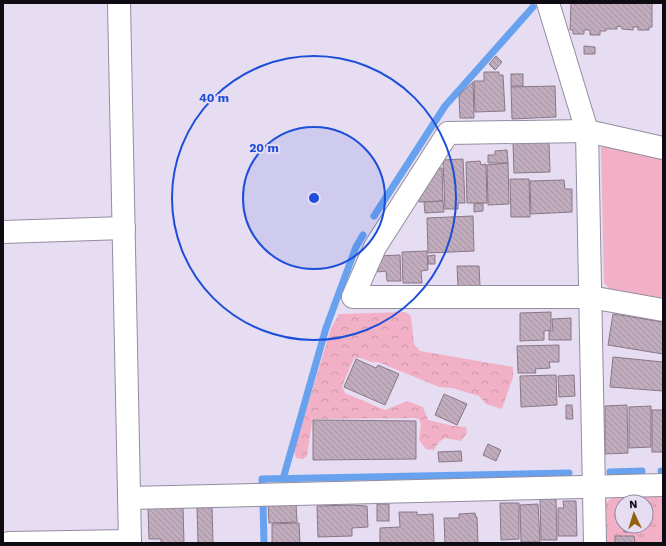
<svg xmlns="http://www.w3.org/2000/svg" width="666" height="546" font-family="'Work Sans',sans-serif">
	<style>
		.grass { fill: #f1b0c5 }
		.forest { fill: url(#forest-crowns) }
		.park { fill: url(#park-tufts); fill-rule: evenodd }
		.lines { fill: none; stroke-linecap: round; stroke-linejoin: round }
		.stream { stroke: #68a2ef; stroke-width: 7 }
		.building { fill: url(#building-back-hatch); stroke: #8a7786 }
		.minor-casing { stroke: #958ca0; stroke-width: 24 }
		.minor { stroke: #fff; stroke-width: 22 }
		.ring { fill: none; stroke: #1d4ed8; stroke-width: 2 }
		.centre { fill: #1d4ed8; stroke: #e7ddf3; stroke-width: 2 }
		.ring-label { font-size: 12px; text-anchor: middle; font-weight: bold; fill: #1d4ed8; stroke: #e7ddf3; stroke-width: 4; stroke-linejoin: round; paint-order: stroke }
	</style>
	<defs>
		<pattern id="forest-crowns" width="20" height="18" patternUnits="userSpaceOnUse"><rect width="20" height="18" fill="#f1b0c5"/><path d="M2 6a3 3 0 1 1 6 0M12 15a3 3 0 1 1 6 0" fill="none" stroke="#cd96a8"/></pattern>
		<pattern id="park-tufts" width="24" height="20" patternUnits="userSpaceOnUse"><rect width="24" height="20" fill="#f1b0c5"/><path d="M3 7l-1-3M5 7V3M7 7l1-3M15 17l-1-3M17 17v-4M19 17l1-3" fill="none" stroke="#cd96a8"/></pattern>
		<pattern id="building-back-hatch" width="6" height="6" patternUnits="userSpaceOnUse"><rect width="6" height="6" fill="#c0acbc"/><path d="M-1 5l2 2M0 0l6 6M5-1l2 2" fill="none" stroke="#a493a1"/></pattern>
	</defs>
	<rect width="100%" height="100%" fill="#e7ddf3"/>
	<!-- grass -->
	<path class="grass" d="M610 143 663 155V298L610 289 604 283 601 148Z"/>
	<!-- forest -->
	<path class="forest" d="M405 312 411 316 414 344 420 351 513 367V377L502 409 486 404 479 396 452 388 439 387 378 362C370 364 363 356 354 358L342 386 345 393 385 410 407 401 423 407 428 420 453 426 466 427 467 433 461 441 445 438 439 442 434 450 426 449 419 440 421 424 419 419 414 418 314 419 312 422 307 456 303 459 296 458 294 451 331 328 339 314Z"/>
	<!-- park -->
	<path class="park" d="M619 493H663V543H607L606 502ZM622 502H646V526H622Z"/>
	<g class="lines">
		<!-- stream -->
		<g class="stream">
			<path d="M374 216 445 106 533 7"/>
			<path d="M661 471H663"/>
			<path d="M610 472 642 471"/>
			<path d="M283 479 326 328 356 247 363 235"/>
			<path d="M262 482V479L569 473"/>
			<path d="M263 503 264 543"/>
		</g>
	</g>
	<!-- building -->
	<g class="building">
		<path d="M571 3H652V27H649V30H638V27H633V30L622 29V27L617 26V29H606V31H600V35H590V30H584V34H573V30H570Z"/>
		<path d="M584 46 595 47V54H584Z"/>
		<path d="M496 56 502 62 495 70 489 64Z"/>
		<path d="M484 72H499V75H503L505 111 475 112 474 81H484Z"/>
		<rect x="511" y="74" width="12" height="12"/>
		<path d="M473 82 474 118H460L459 95Z"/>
		<path d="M555 86 556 117 512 119 511 87Z"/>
		<path d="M549 142 550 172 514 173 513 143Z"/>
		<path d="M507 150 508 163H488V155H495V151Z"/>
		<path d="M463 159 465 203H458V209H445L443 160Z"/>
		<path d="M480 161 481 165 486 164 487 203H467L466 162Z"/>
		<path d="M508 163 509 204 488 205 487 165Z"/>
		<path d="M428 168H442L443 201 419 202 418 180Z"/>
		<path d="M510 179H529L530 217H511Z"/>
		<path d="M564 180 565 189H572V212L531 214 530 181Z"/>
		<path d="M443 201 444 212 425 213 424 202Z"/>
		<path d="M483 203V211L474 212V204Z"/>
		<path d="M473 216 474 251 428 253 427 218Z"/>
		<path d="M427 251 428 270 421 271 422 283H403L402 252Z"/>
		<path d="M400 255 401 281H387L386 271 378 272V256Z"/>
		<path d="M435 255V264H428V256Z"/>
		<path d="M457 266H479L480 286H458Z"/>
		<path d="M551 312V330L544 331V340L520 341V313Z"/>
		<path d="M613 314 663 322V354L608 345Z"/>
		<path d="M571 318V340H549V331H553L552 319Z"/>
		<path d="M559 345V362H549L550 368 535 369 536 373H518L517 346Z"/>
		<path d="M613 357 663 362V391L610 387Z"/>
		<path d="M356 359 376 368 378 365 399 374 385 405 344 387Z"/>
		<path d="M556 375 557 405 521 407 520 376Z"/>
		<path d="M574 375 575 396 559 397 558 376Z"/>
		<path d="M444 394 467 404 457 425 435 415Z"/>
		<path d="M566 405H572L573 419H566Z"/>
		<path d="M627 405 628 453 605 454V406Z"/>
		<path d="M651 406V447L629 448V407Z"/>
		<rect x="652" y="410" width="11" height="42"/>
		<path d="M313 420 416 421V459L313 460Z"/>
		<path d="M488 444 501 450 496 461 483 455Z"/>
		<path d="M461 451 462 461 439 462 438 452Z"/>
		<path d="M540 499H556L557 540H541Z"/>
		<path d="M563 501H576L577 536H558V508H564Z"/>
		<path d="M296 503 297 522 269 523 268 504Z"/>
		<path d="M500 503H519V539L501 540Z"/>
		<rect x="377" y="504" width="12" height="17"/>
		<path d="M538 504 540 542H521L520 505Z"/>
		<path d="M351 505 367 506 368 527 352 528V536L318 537 317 506Z"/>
		<path d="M183 507 184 543H161V539H149L148 508Z"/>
		<path d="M212 507 213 543H198L197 508Z"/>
		<path d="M399 512H417V515L433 514 434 543H380V528L400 527Z"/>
		<path d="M475 513 476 517H477L478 543H445L444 518H459V514Z"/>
		<path d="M299 523 300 543H272V524Z"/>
		<rect x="624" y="526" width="11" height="6"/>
		<path d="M615 536H634L635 543H615Z"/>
	</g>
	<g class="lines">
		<!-- minor casing -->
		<g class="minor-casing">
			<g id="minor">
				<path d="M119 3 130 543"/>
				<path d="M548 3 587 131 595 543"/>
				<path d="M663 148 587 131 448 133 375 247 353 297H590L663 310"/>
				<path d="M3 232 124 228"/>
				<path d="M129 498 663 485"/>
				<path d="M9 543 130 541"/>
			</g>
		</g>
		<!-- minor -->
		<use href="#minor" class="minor"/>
	</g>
	<!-- distance rings -->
	<circle cx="314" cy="198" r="71" fill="#1d4ed8" fill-opacity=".12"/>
	<g class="ring">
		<circle cx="314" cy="198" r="71"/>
		<circle cx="314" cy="198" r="142"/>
	</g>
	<circle cx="314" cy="198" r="6" class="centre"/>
	<g class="ring-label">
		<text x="214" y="102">40 m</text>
		<text x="264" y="152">20 m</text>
	</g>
	<!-- border -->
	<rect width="666" height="546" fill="none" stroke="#0f0b13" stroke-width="8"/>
	<!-- north arrow -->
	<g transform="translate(634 514) rotate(356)"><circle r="19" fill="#e7ddf3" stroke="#918999"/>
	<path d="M0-3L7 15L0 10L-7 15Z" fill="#926210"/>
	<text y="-6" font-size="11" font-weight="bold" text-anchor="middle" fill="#0f0b13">N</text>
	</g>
</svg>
